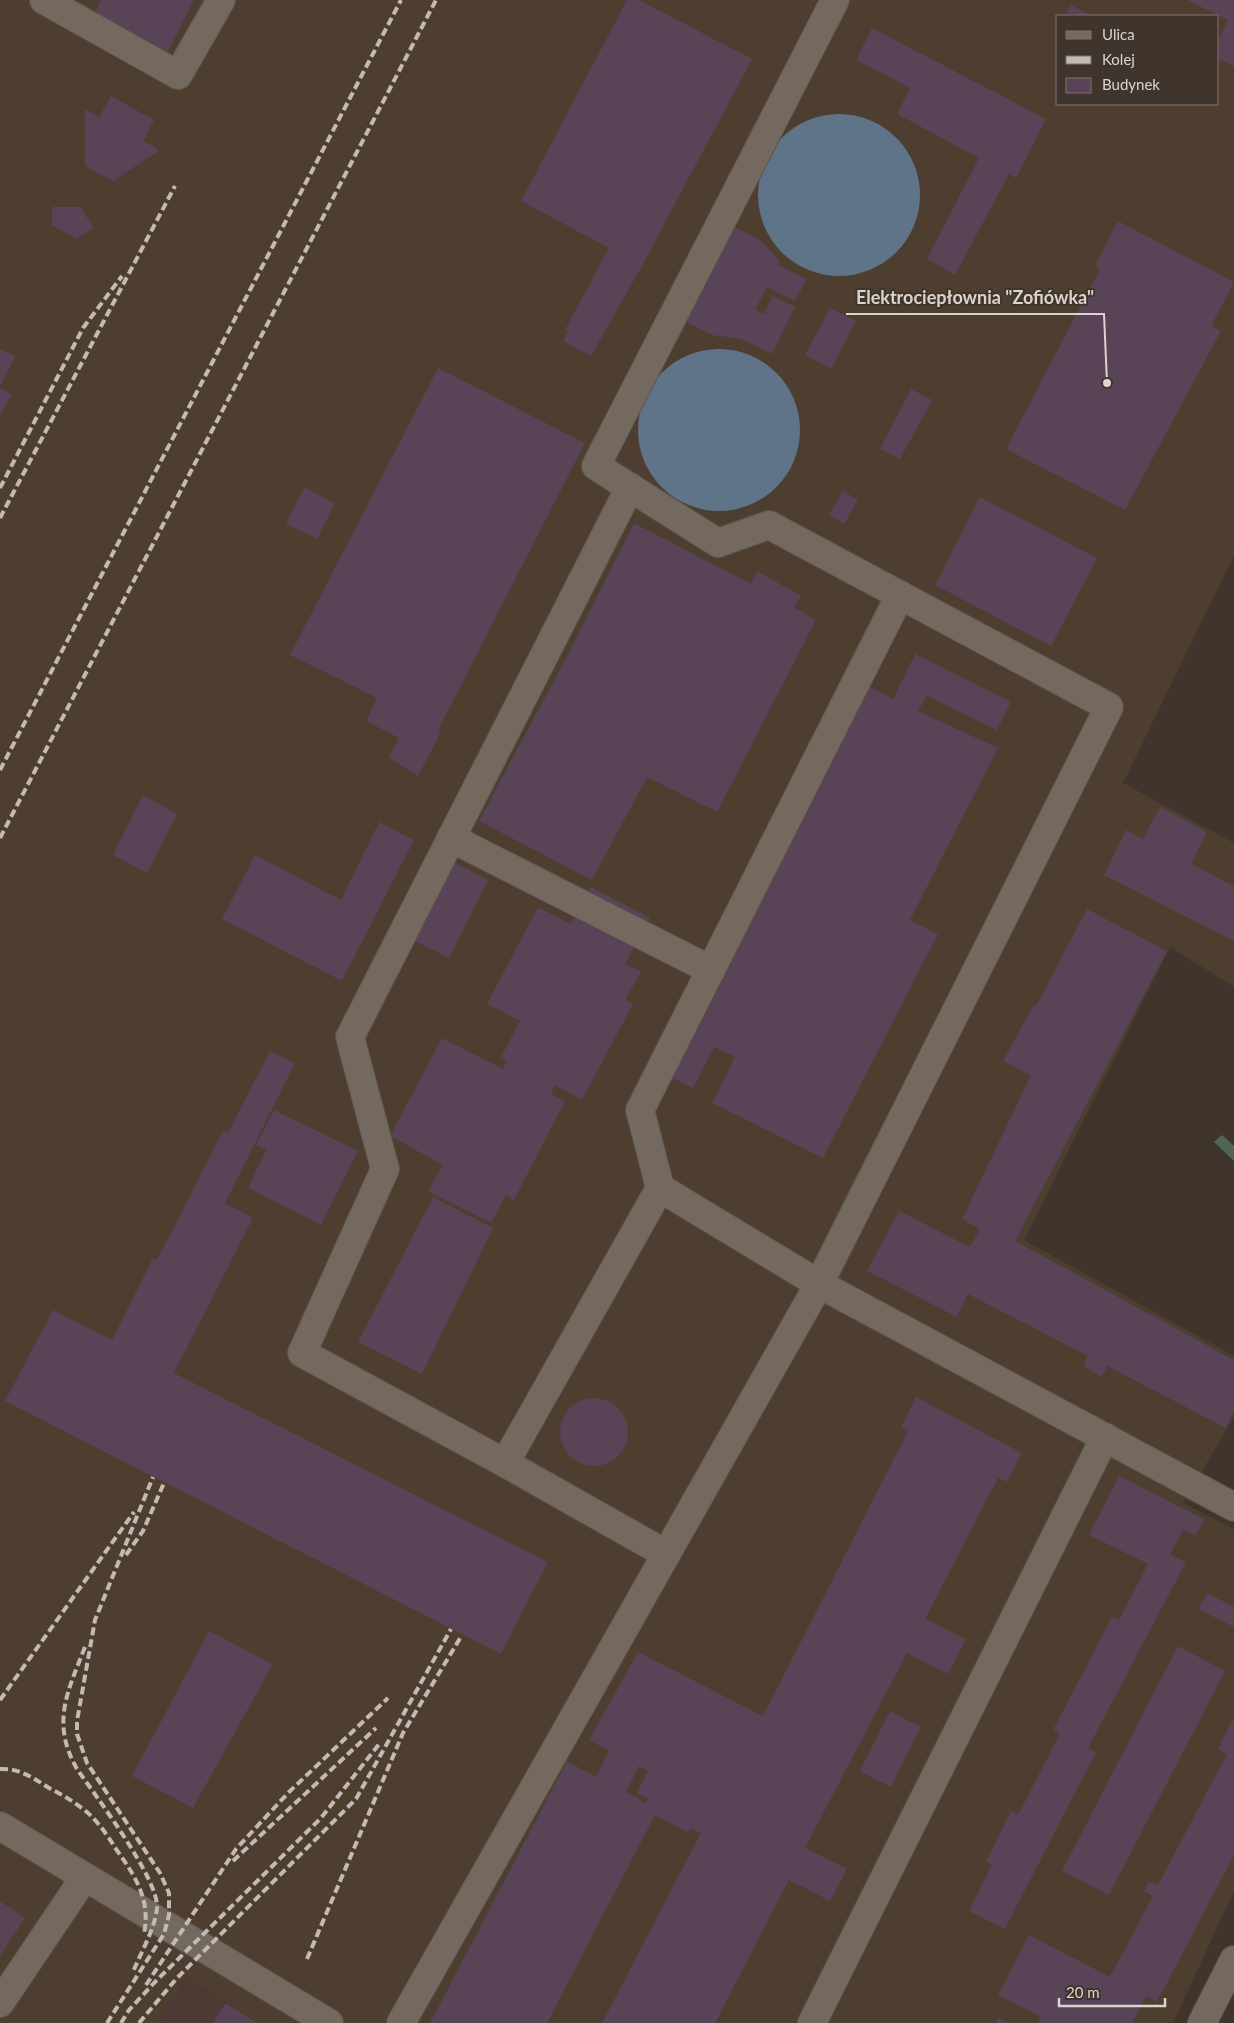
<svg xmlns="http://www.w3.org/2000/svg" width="1234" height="2023" font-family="Lato,sans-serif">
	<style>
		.commercial { fill: #4e3a34 }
		.built { fill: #4d3e30; fill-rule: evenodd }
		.green { fill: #4f6555 }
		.water { fill: #5f7389 }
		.building { fill: #584357; fill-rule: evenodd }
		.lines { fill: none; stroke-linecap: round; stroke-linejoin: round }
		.minor-casing { stroke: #5c544c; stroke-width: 30 }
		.minor { stroke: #74695e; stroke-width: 28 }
		.rail { stroke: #c2bab4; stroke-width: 4; stroke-dasharray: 8 4; stroke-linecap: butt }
		.leader { fill: none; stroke: #dbd4ce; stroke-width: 2 }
		.callout-dot { fill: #dbd4ce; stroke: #40352c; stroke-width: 2 }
		.callout-label { font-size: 18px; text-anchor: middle; font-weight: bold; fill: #dbd4ce; stroke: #40352c; stroke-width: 4; stroke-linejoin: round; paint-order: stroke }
	</style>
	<rect width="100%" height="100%" fill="#40352c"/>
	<!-- commercial -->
	<path class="commercial" d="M187 1978 259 2023H156Z"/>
	<!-- built -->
	<path class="built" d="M0 0H1234V555L1123 783 1234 843V987L1170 947 1024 1240 1234 1356V1417L1183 1503 1234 1529V1891L1173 2023H259L187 1978 156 2023H0ZM1058 16H1218V104H1058Z"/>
	<!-- green -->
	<path class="green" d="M1222 1135 1234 1146V1161L1214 1142Z"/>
	<!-- water -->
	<g class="water">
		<circle cx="839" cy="195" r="81"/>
		<circle cx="719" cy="430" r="81"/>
	</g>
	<!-- building -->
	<g class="building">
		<path d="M101 0H194L160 67 86 30Z"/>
		<path d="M627 0H639L752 59 643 264 591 356 563 341 568 331 565 330 609 248 521 201Z"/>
		<path d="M1187 0H1234V67L1218 58V40L1228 20Z"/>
		<path d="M1071 5 1092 16H1065Z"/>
		<path d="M872 28 1046 119 1016 178 1009 174 955 275 927 259 979 158 897 114 910 88 856 60Z"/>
		<path d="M111 96 154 120 143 141 160 150 113 181 85 166V109L99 117Z"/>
		<path d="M52 207H80L94 228 77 239 52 225Z"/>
		<path d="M1118 221 1234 282 1211 326 1221 331 1125 510 1006 449 1100 269 1095 266Z"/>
		<path d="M730 225 759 239 780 261 778 265 807 279 795 301 767 287 755 310 764 314 773 296 795 307 772 354 741 339 712 335 682 320Z"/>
		<path d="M830 308 856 321 831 369 805 355Z"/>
		<path d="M0 349 15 356 0 387Z"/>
		<path d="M438 368 585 443 438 730 441 732 418 776 389 758 399 738 366 721 377 698 290 655Z"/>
		<path d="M0 388 12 394 0 417Z"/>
		<path d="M911 389 932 400 900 459 880 449Z"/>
		<path d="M304 487 335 503 317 539 286 524Z"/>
		<path d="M843 491 858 500 844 524 829 515Z"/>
		<path d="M980 497 1097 558 1051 646 935 585Z"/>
		<path d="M634 523 751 584 757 571 801 596 794 607 816 620 717 812 647 777 592 880 479 821 572 647Z"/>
		<path d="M915 654 1011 702 997 730 927 696 918 711 998 748 910 920 938 934 823 1158 712 1103 735 1057 714 1047 693 1088 668 1076 870 687 893 699Z"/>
		<path d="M143 795 177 814 147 873 113 855Z"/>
		<path d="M1160 807 1207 832 1191 864 1234 886V941L1104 875 1126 830 1143 839Z"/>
		<path d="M379 822 414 840 342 981 222 919 255 855 341 900Z"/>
		<path d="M450 860 488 880 449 958 407 937Z"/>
		<path d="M591 887 650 918 625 964 641 972 625 1000 633 1004 582 1100 554 1085 551 1094 565 1101 514 1200 506 1195 491 1223 428 1191 443 1165 390 1136 442 1038 503 1069 507 1061 501 1057 520 1021 487 1004 538 907 571 924Z"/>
		<path d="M1087 909 1167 951 1015 1241 1234 1360V1411L1226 1428 1107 1366 1102 1377 1083 1366 1088 1356 968 1294 957 1317 867 1271 899 1211 970 1247 980 1229 962 1219 1031 1075 1003 1061 1034 1004 1036 1006Z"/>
		<path d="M270 1051 295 1063 225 1203 253 1218 174 1373 548 1562 501 1654 5 1401 53 1310 112 1340 153 1258 157 1260 223 1131 228 1133Z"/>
		<path d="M274 1110 358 1151 321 1225 248 1188 266 1150 256 1145Z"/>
		<path d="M433 1197 493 1228 422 1374 358 1342Z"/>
		<path d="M916 1397 1022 1453 1007 1482 998 1478 925 1619 966 1639 948 1674 907 1653 805 1848 847 1869 830 1901 789 1880 715 2023H602L701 1833 690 1828 688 1832 655 1815 547 2023H430L567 1761 596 1777 609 1751 589 1740 638 1652 763 1716 908 1431 901 1427ZM639 1766 648 1771 637 1793 648 1799 646 1803 626 1792Z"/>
		<circle cx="594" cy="1432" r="34"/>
		<path d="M1119 1476 1204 1519 1196 1536 1183 1529 1170 1555 1186 1562 1088 1748 1096 1752 1005 1929 969 1911 992 1865 986 1862 1011 1811 1018 1815 1060 1733 1053 1730 1112 1617 1119 1620 1148 1564 1089 1535Z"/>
		<path d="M1207 1593 1234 1607V1627L1198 1609Z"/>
		<path d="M209 1631 273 1664 193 1808 132 1776Z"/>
		<path d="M1178 1646 1225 1671 1109 1895 1062 1871Z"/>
		<path d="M890 1711 921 1727 891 1787 860 1771Z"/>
		<path d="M1234 1717V1855L1157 2002 1146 1996 1132 2023H1038L1041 2017 998 1995 1029 1935 1110 1977 1153 1896 1144 1891 1149 1881 1158 1885 1227 1754 1218 1749Z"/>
		<path d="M0 1901 25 1918 0 1956Z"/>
		<path d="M226 2003 257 2023H213Z"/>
		<path d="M998 2018 1009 2023H996Z"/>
	</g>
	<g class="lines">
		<!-- minor casing -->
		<g class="minor-casing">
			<g id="minor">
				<path d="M44 0 178 75 221 0"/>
				<path d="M630 487 350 1037 385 1169 302 1353 505 1463 666 1554"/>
				<path d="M451 838 711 970"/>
				<path d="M660 1188 819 1284 1109 707 769 525 718 543 596 466 835 0"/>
				<path d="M505 1463 660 1188 640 1110 900 595"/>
				<path d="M0 1826 329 2023"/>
				<path d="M0 2003 84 1878"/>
				<path d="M401 2023 819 1284 1234 1507"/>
				<path d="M812 2023 1105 1437"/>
				<path d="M1202 2023 1234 1960"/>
			</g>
		</g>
		<!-- minor -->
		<use href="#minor" class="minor"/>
		<!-- rail -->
		<g class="rail">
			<path d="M0 488 83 328 122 276"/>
			<path d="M0 518 175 186"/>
			<path d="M0 770 401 0"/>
			<path d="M0 838 436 0"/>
			<path d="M126 1555 143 1531 164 1483"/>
			<path d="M85 1647C67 1693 51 1723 77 1769 95 1795 159 1879 157 1908 155 1929 141 1952 133 1972"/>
			<path d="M0 1700 134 1512"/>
			<path d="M0 1769C19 1768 33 1778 49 1788 63 1795 76 1803 88 1813 99 1823 108 1836 116 1849 135 1876 151 1899 144 1934"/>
			<path d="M233 1861 376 1728"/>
			<path d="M307 1959 403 1733 462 1635"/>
			<path d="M146 1985 236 1849 289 1792 388 1698"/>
			<path d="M107 2023 164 1934 169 1915V1893L160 1873 87 1763 77 1734V1721L95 1620 153 1477"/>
			<path d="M121 2023 129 2010 154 1983 321 1818 380 1743"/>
			<path d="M139 2023 177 1978 356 1799 451 1629"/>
		</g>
	</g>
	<!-- callouts -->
	<path class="leader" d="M1107 383L1104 314H846"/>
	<circle class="callout-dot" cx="1107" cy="383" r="5"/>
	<g class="callout-label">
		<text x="975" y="304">Elektrociepłownia "Zofiówka"</text>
	</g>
	<!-- legend -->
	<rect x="1056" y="15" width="162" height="90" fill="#40352c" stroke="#7e756d"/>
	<rect x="1066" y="31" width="25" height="8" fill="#74695e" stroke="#7e756d"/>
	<text x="1102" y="40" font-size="15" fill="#dbd4ce">Ulica</text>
	<rect x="1066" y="56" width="25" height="8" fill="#c2bab4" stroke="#7e756d"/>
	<text x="1102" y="65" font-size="15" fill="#dbd4ce">Kolej</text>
	<rect x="1066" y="78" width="25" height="15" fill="#584357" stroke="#7e756d"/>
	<text x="1102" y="90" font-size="15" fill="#dbd4ce">Budynek</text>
	<!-- scale -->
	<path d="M1059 1998v8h106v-8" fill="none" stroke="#dbd4ce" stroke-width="2.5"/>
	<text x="1066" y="1998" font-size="15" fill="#dbd4ce" stroke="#40352c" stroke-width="4" paint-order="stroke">20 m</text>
</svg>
